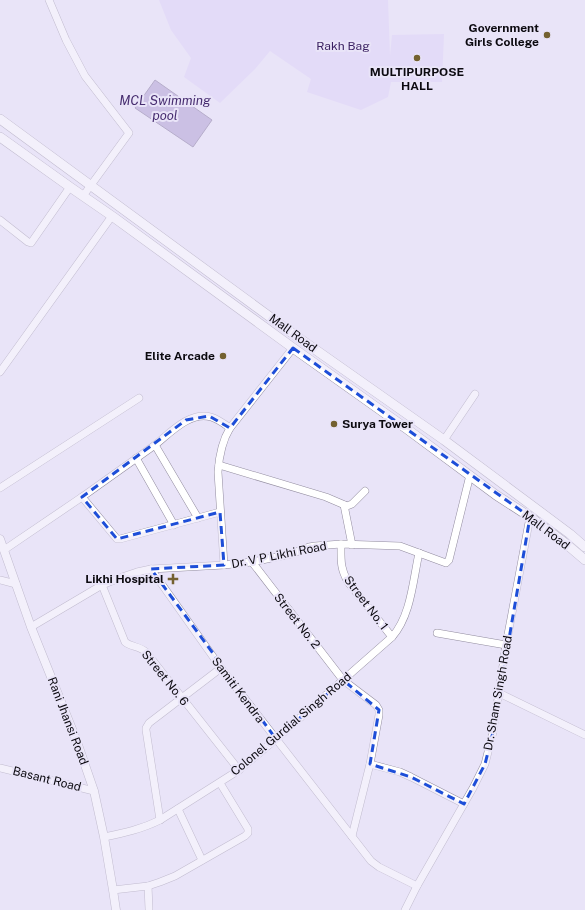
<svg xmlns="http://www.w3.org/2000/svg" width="585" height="910" font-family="'Public Sans',sans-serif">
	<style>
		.green { fill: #dcd0f9 }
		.water { fill: #a694cc; stroke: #786b94 }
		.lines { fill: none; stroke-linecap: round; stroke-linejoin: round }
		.minor-casing { stroke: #928c9f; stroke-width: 8 }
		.tertiary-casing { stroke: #928c9f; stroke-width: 9 }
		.secondary-casing { stroke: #928c9f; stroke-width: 10 }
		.minor { stroke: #fff; stroke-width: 7 }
		.tertiary { stroke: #fff; stroke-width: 8 }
		.secondary { stroke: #fff; stroke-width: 9 }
		.marked { fill: none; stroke: #1d4ed8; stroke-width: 3; stroke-dasharray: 8 5; stroke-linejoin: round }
		.poi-dot { fill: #746130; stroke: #e9e4f8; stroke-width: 1.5 }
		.labels { text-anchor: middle; stroke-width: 4; stroke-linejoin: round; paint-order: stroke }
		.poi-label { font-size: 12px; font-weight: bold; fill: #0c0a10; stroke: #e9e4f8; text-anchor: end }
		.park-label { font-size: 12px; fill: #3c2263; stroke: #e9e4f8 }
		.street-label { font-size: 12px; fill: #0c0a10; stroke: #e9e4f8 }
		.water-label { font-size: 13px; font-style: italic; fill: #472d70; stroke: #e9e4f8 }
	</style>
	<rect width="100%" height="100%" fill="#e9e4f8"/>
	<!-- green -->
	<path class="green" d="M159 0H388L390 56 392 35 444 34 442 82H391L388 97 361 110 307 92 311 79 270 51 255 69 220 103 184 77 191 58 171 30Z"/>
	<!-- water -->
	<path class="water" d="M155 80 212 120 193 147 135 108Z"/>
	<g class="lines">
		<!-- minor casing -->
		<g class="minor-casing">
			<g id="minor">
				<path d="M49 0 66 40 85 76 129 133 83 196"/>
				<path d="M0 220 28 242 31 243 70 187"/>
				<path d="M0 372 112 216"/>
				<path d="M444 440 475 394"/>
				<path d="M155 445C170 433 190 411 211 417 218 419 223 423 230 428"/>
				<path d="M136 458 174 525"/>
				<path d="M219 465 326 497 347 506 352 504 365 491"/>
				<path d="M0 488 139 398"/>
				<path d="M82 497 155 445 198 518"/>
				<path d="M344 505 352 545"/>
				<path d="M341 544C341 560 340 568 348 582L392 637"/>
				<path d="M4 550 82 497 117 539H120L220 512"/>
				<path d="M252 562 343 680 376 705 379 710V715L370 764 352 836"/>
				<path d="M224 565 218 472C219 457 222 441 230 428L293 348"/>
				<path d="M151 569 221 668 371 861 379 867 417 886"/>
				<path d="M0 580 16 584"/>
				<path d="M102 585 125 642C131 647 139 646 146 652L239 770"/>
				<path d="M31 627 102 585 122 577 137 572 151 569 224 565 252 562 291 554 309 547 315 546 341 544 400 546 446 563 449 560 470 475"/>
				<path d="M437 633 506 645"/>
				<path d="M499 693 585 735"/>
				<path d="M370 764 400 772 411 777 464 804"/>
				<path d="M0 768 94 791"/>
				<path d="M178 809 202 860"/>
				<path d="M160 820 146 730V728L149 723 221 668"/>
				<path d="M104 837C124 833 142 829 160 820L239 770 276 739 392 637C411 616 413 580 419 553"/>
				<path d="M148 886 160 882 175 876 245 836 248 833V829L220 783"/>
				<path d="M113 890 148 886 149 909"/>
				<path d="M405 910 417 886 473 788 485 764 493 732 506 645 530 517"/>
			</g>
		</g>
		<!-- tertiary casing -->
		<g class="tertiary-casing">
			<path id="tertiary" d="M0 539 31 627 76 739 94 791 104 837 113 890 116 910"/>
		</g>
		<!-- secondary casing -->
		<g class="secondary-casing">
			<g id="secondary">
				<path d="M0 119 296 336 444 440 570 534 585 547"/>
				<path d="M0 137 70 187 112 216 293 348 407 429 496 495 530 517 565 543 585 560"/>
			</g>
		</g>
		<!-- minor -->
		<use href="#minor" class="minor"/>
		<!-- tertiary -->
		<use href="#tertiary" class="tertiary"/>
		<!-- secondary -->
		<use href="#secondary" class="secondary"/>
	</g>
	<!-- marked area -->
	<path d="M0 0H585V910H0ZM293 348 530 517 493 732 485 764 464 804 411 777 370 764 379 710 343 680 276 739 151 569 224 565 220 512 117 539 82 497 186 420 209 416 230 428Z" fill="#e9e4f8" fill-opacity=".55" fill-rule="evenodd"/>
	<path class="marked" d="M293 348 530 517 493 732 485 764 464 804 411 777 370 764 379 710 343 680 276 739 151 569 224 565 220 512 117 539 82 497 186 420 209 416 230 428Z"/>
	<!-- markers -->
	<g class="poi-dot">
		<circle cx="547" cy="35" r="4"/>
		<circle cx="417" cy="58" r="4"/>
		<circle cx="223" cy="356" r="4"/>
		<circle cx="334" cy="424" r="4"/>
		<path d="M171 573h4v4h4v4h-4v4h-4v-4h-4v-4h4z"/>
	</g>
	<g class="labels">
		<!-- poi labels -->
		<g class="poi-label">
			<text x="539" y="32">Government<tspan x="539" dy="14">Girls College</tspan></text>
			<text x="417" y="76" text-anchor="middle">MULTIPURPOSE<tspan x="417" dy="14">HALL</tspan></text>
			<text x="215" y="360">Elite Arcade</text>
			<text x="342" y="428" text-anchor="start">Surya Tower</text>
			<text x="164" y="583">Likhi Hospital</text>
		</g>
		<!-- park labels -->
		<g class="park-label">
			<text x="343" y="50">Rakh Bag</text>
		</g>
		<!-- street labels -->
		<g class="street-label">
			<text transform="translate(293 333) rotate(36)" y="4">Mall Road</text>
			<text transform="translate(546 530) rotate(37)" y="4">Mall Road</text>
			<text transform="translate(279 555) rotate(-11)" y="4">Dr. V P Likhi Road</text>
			<text transform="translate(366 603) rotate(53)" y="4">Street No. 1</text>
			<text transform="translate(297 621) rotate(52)" y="4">Street No. 2</text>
			<text transform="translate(165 678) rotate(51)" y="4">Street No. 6</text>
			<text transform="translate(238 690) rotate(53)" y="4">Samiti Kendra</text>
			<text transform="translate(498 693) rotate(-80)" y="4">Dr. Sham Singh Road</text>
			<text transform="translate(68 721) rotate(69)" y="4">Rani Jhansi Road</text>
			<text transform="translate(291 724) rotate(-40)" y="4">Colonel Gurdial Singh Road</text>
			<text transform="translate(47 779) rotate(14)" y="4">Basant Road</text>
		</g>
		<!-- water labels -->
		<g class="water-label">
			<text x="165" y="105">MCL Swimming<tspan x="165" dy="15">pool</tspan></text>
		</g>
	</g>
</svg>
